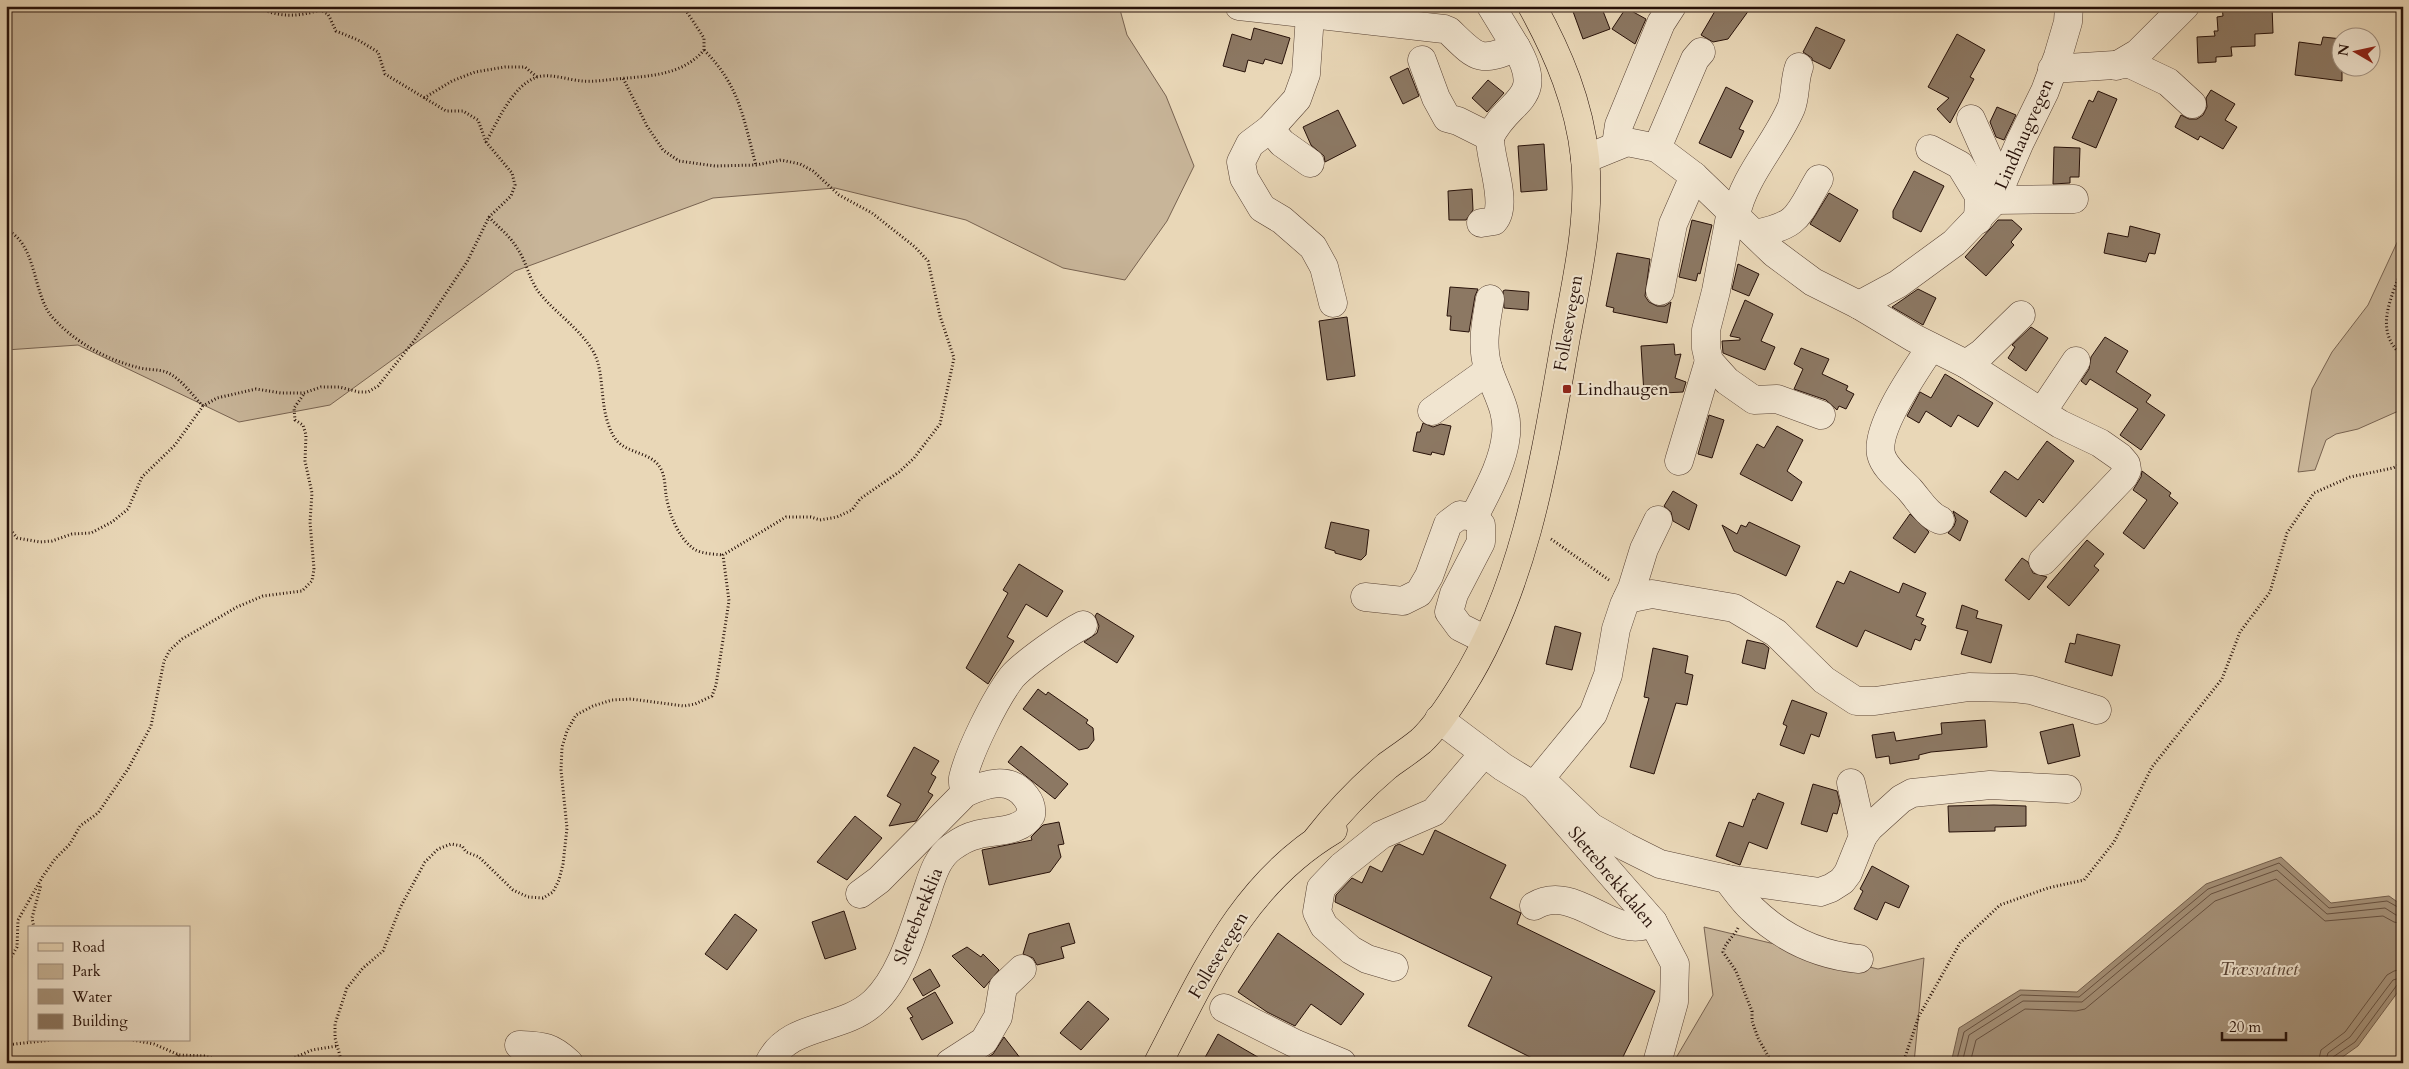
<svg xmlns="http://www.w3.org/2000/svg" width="2409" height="1069" font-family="Cardo,serif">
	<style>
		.green { fill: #c8b599; stroke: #786351 }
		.water { fill: #a7947c; stroke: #74604e }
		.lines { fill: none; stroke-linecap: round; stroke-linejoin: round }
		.shore { stroke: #675242; stroke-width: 1 }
		.building { fill: #8c7863; stroke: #271109 }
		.minor-casing { stroke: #584234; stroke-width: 29 }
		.major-casing { stroke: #271109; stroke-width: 29 }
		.path { stroke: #271109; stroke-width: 3; stroke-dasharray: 1 2.5; stroke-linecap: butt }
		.minor { stroke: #f1e5d0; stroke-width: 28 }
		.major { stroke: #e9d7b7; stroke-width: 28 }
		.poi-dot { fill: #8f2418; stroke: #f1e5d0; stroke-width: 2 }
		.labels { text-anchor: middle; stroke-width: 4; stroke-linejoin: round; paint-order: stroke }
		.street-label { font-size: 18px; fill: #271109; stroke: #f1e5d0 }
		.poi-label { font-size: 18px; fill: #271109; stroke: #f1e5d0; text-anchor: start }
		.water-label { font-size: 19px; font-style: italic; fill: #5a4537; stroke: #f1e5d0 }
	</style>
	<rect width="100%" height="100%" fill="#e9d7b7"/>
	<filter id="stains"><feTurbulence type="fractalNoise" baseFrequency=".004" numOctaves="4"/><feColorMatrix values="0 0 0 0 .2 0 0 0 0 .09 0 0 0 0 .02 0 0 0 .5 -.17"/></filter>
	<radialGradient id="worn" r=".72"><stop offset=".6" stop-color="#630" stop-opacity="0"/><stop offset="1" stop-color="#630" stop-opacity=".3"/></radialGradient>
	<!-- green -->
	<g class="green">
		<path d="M6 6H1119L1127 35 1166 96 1194 166 1167 221 1125 280 1063 268 966 220 835 188 713 198 515 271 330 405 239 422 78 345 6 350Z"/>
		<path d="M2403 222V409L2358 429 2336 434 2326 440 2315 470 2298 472 2312 389 2332 352 2368 305 2401 234Z"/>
		<path d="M1704 927 1878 969 1924 958 1914 1063H1673L1713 995Z"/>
	</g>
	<!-- water -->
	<path class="water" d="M2281 857 2331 903 2389 896 2403 906V985L2358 1046 2334 1063H1951L1959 1028 2020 990 2077 992 2206 884Z"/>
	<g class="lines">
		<!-- shore -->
		<g class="shore">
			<path d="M1956 1063 1964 1032 2021 995 2079 997 2208 889 2279 863 2329 908 2387 901 2403 910"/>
			<path d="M1962 1063 1969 1035 2023 1001 2082 1002 2211 894 2277 870 2327 914 2385 908 2396 915 2403 916"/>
			<path d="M1970 1063 1976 1040 2025 1009 2076 1011 2085 1009 2215 901 2276 879 2325 921 2383 916 2394 922 2403 924"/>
			<path d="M2318 1063 2321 1050 2345 1032 2387 975 2394 971 2403 969"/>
			<path d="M2325 1063 2328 1053 2350 1037 2393 980 2403 977"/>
			<path d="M2332 1063 2333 1057 2355 1042 2397 985 2403 983"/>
		</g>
	</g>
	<!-- building -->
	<g class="building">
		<path d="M1571 6H1601L1610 29 1583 39Z"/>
		<path d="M1718 6H1752L1728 39 1713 42 1701 35Z"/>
		<path d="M2222 6H2272L2273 33 2255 34V46L2231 47 2232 56 2216 57V62L2198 63 2197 37 2215 36 2214 31H2218L2217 17 2223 16Z"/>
		<path d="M1626 8 1646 19 1635 44 1612 29Z"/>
		<path d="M1816 27 1845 40 1830 69 1812 60V58L1803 52Z"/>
		<path d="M1254 28 1290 38 1282 64 1265 59 1263 64 1248 60 1245 72 1223 66 1232 34 1251 40Z"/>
		<path d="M1957 34 1985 50 1970 77 1974 79 1950 123 1937 109 1949 98 1928 87Z"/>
		<path d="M2323 37 2342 39V81L2295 75 2299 42 2321 45Z"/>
		<path d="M1408 68 1419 96 1403 104 1390 77Z"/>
		<path d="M1488 80 1504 93 1487 112 1472 98Z"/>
		<path d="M1726 87 1753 101 1739 129 1744 131 1731 158 1699 143Z"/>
		<path d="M2211 90 2235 104 2225 120 2237 127 2223 149 2200 136 2198 140 2175 127 2181 115 2189 119H2197L2203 115 2207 107 2206 98Z"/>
		<path d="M2098 91 2117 99 2096 148 2072 138 2089 100 2093 102Z"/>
		<path d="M1997 107 2016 115 2004 140 1996 137 1990 122Z"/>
		<path d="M1338 110 1356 146 1325 162 1324 156 1311 145 1303 127Z"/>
		<path d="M1544 144 1547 190 1521 192 1518 146Z"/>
		<path d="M2054 147 2080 148 2079 177H2070V183L2053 184Z"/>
		<path d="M1914 171 1944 186 1921 232 1893 218V211Z"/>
		<path d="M1472 189 1473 210 1466 220H1449L1448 191Z"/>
		<path d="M1829 193 1858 210 1840 242 1810 224Z"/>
		<path d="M1692 220 1712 225 1700 274 1698 273 1696 281 1679 277Z"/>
		<path d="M1998 220H2012L2022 229 2011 242 2014 245 1986 276 1965 257Z"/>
		<path d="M2130 226 2160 234 2155 254 2149 253 2146 262 2104 253 2108 233 2128 237Z"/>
		<path d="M1617 253 1650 259 1645 296 1649 302 1657 306H1665L1671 302 1667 323 1613 312 1614 308 1606 306Z"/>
		<path d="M1738 264 1759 274 1749 296 1732 289Z"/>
		<path d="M1450 287 1478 289 1475 296 1469 332 1450 330 1451 316H1447Z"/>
		<path d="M1918 289 1936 298 1923 325 1892 307Z"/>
		<path d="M1505 290 1529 292 1528 310 1504 308 1503 291Z"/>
		<path d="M1745 300 1773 314 1761 341 1775 347 1765 370 1723 353 1722 341 1740 340V338L1730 336Z"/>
		<path d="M1347 317 1355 376 1327 380 1319 321Z"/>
		<path d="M2031 327 2048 338 2026 371 2008 358 2015 347 2012 345Z"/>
		<path d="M2105 337 2128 351 2116 372 2151 395 2146 402 2165 415 2141 450 2120 435 2138 409 2090 379 2086 385 2081 381 2089 369 2091 357Z"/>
		<path d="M1674 344 1675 355 1681 354 1675 378 1686 382 1683 392 1644 394 1641 346Z"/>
		<path d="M1801 348 1829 359 1822 374 1848 386 1846 390 1854 394 1846 409 1839 406 1837 410 1826 400 1794 389 1803 369 1794 364Z"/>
		<path d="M1945 374 1993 403 1978 427 1958 415 1951 427 1926 411 1919 423 1907 416 1920 392 1931 398Z"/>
		<path d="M1709 415 1724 420 1712 458 1698 454Z"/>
		<path d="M1423 423 1433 427 1441 424 1451 426 1444 455 1432 452 1431 455 1413 451 1417 432H1420Z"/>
		<path d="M1777 426 1803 440 1787 471 1802 482 1792 501 1740 474 1757 444 1764 448Z"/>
		<path d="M2047 441 2074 461 2043 503 2039 499 2026 517 1990 492 2005 471 2018 480Z"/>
		<path d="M2142 471 2171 493 2169 496 2178 503 2144 549 2123 533 2147 500 2133 490 2141 477Z"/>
		<path d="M1673 491 1697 505 1689 530 1673 521 1671 512 1664 506Z"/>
		<path d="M1953 511 1968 521 1960 541 1948 533 1954 526 1956 520Z"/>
		<path d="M1910 514 1929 532 1915 553 1893 538Z"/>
		<path d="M1331 522 1369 530 1366 555 1361 560 1335 553V551L1325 548Z"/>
		<path d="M1749 522 1800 546 1786 576 1734 551 1722 525 1737 534 1741 525 1746 527Z"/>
		<path d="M2087 540 2104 554 2094 566 2099 570 2069 606 2047 587Z"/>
		<path d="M2022 558 2028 562 2033 573 2047 577 2029 600 2005 580Z"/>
		<path d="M1019 564 1063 591 1047 617 1026 604 1007 637 1014 641 988 684 966 668 1008 593 1003 590Z"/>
		<path d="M1850 571 1899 593 1903 583 1926 593 1916 616 1924 619 1921 624 1926 626 1920 641 1915 639 1911 650 1865 630 1857 647 1816 627 1837 581 1844 584Z"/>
		<path d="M1962 605 1978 611 1976 618 2002 625 1991 663 1961 654 1968 631 1956 628Z"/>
		<path d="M1097 613 1134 636 1117 663 1084 642 1097 633 1099 626 1095 616Z"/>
		<path d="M1555 626 1581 633 1572 670 1546 664Z"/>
		<path d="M2077 634 2120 645 2112 676 2065 662 2070 643 2075 644Z"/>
		<path d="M1747 640 1764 644 1769 648 1765 669 1742 663Z"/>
		<path d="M1653 648 1688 656 1685 673 1693 675 1687 705 1676 703 1654 774 1630 767 1649 698 1644 697Z"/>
		<path d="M1038 689 1046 695 1048 692 1088 720 1086 723 1093 728 1094 740 1088 748 1079 750 1023 709Z"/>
		<path d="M1792 700 1827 713 1819 737 1811 734 1804 754 1780 745 1787 726 1783 724Z"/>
		<path d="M1985 720 1987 747 1931 752 1919 755V759L1890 764 1889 756 1876 758 1872 735 1894 732 1896 741 1942 734 1941 723Z"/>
		<path d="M2073 724 2080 756 2048 764 2040 732Z"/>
		<path d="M1021 746 1068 784 1055 799 1008 762Z"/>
		<path d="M914 747 939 761 931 774 936 777 928 792 933 795 916 821 889 826 901 804 887 796Z"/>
		<path d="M1813 784 1837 791 1840 803 1837 814 1833 813 1827 832 1801 824Z"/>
		<path d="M1758 793 1784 803 1767 849 1749 842 1740 865 1716 856 1729 822 1743 827 1753 799 1755 800Z"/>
		<path d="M1994 805 2026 806V826L1995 827V831L1949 832 1948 806Z"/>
		<path d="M855 816 882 838 847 880 817 862Z"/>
		<path d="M1059 822 1064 844 1058 845 1061 857 1050 872 989 885 982 850 1032 840 1031 837 1043 825Z"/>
		<path d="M1435 830 1506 865 1490 898 1521 913 1517 924 1655 991 1620 1063H1542L1468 1026 1492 977 1335 902 1336 895 1352 878 1362 883 1370 866 1382 872 1395 846 1399 844 1423 855Z"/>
		<path d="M1872 866 1909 886 1899 908 1885 902 1877 920 1854 909 1863 891 1860 889Z"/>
		<path d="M844 911 856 949 825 959 812 922Z"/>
		<path d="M735 914 757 930 727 970 705 954Z"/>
		<path d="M1069 923 1075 943 1061 947 1064 958 1037 965 1033 958 1023 954 1029 934Z"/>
		<path d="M1278 933 1364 994 1341 1025 1311 1004 1295 1026 1267 1012 1238 992Z"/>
		<path d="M967 947 981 957 983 954 999 970 984 988 952 956Z"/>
		<path d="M930 969 940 986 923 996 913 979Z"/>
		<path d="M935 992 953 1023 922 1040 910 1018 913 1017 907 1008Z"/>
		<path d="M1088 1001 1109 1019 1081 1050 1060 1033Z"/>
		<path d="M1218 1034 1268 1063H1202Z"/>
		<path d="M1004 1037 1024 1063H979L993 1054Z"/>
	</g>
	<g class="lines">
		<!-- minor casing -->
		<g class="minor-casing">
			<g id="minor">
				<path d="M1239 6 1444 29 1449 31C1476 57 1479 64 1516 47L1491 6"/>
				<path d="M1310 15 1306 74 1297 99 1270 129 1250 144 1241 162 1244 178 1262 208 1282 220 1313 247 1324 267 1333 303"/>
				<path d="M1422 60 1436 98 1447 118 1458 121 1490 137C1508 98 1547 101 1516 47"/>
				<path d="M2116 66 2138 53 2185 6"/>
				<path d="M2052 69 2130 64 2168 82 2192 104"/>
				<path d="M1971 119 1991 164 1995 200 2074 199"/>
				<path d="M1270 129 1282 143 1310 163"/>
				<path d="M1616 145 1619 125 1661 23 1672 6"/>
				<path d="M1657 148 1695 59 1701 52"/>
				<path d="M1930 149 1960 165 1979 196 1978 220"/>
				<path d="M1585 159 1627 142 1657 148 1694 176 1774 253 1813 282 1859 305 1914 338 1966 364 2060 424 2100 443 2120 457 2126 464 2127 470 2124 476 2043 561"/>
				<path d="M1731 211 1716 291 1706 330V348L1709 361 1727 381 1754 400 1777 399 1821 415"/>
				<path d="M1736 215C1744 176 1775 145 1791 108 1796 96 1794 80 1799 67"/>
				<path d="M1481 223 1494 221C1509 204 1489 158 1490 137"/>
				<path d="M1755 234C1800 225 1797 216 1819 179"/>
				<path d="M1660 291 1673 224 1694 176"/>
				<path d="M1859 305 1898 284 1954 243 1995 200 2020 142 2045 91 2058 56 2068 22 2069 6"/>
				<path d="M1931 347C1916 370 1875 427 1881 454 1884 468 1901 480 1910 490 1919 500 1927 515 1940 520"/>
				<path d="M1966 364 1982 353 2021 315"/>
				<path d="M1432 411 1481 376 1488 368"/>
				<path d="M2042 412 2076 361"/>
				<path d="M1679 461 1709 361"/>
				<path d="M1474 517C1487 491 1503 464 1506 435 1509 410 1495 391 1488 368 1481 345 1486 322 1490 299"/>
				<path d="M1365 597 1403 601 1419 593 1429 576 1448 524 1460 515 1474 517 1481 525V542L1454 594 1449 612 1460 627 1486 640"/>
				<path d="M1627 599 1652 594 1734 608 1776 633 1824 680 1856 701H1875L1969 687 2014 688 2031 690 2097 710"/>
				<path d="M1439 719 1503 767 1534 786 1549 787 1591 827 1626 847 1660 864 1727 879 1820 892 1831 888 1842 881 1848 873 1863 836 1869 828 1901 799 1912 793 1990 785 2067 789"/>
				<path d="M1851 783 1863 836"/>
				<path d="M965 793C964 788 962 783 963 778 969 752 995 699 1012 677 1023 664 1067 633 1083 625"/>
				<path d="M1727 879C1735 889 1743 901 1752 909 1782 938 1818 955 1859 959"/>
				<path d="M1534 906C1576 881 1615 944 1653 922"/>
				<path d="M1394 967 1367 959 1351 950 1324 926 1317 912 1321 888 1342 866 1381 835 1434 812 1484 753"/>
				<path d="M1224 1008 1296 1044 1342 1063"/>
				<path d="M519 1045C543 1046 551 1046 569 1063"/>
				<path d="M769 1063C789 1022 842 1032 874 1002 900 978 913 932 924 900 931 881 935 859 952 847 959 842 967 837 976 835 993 830 1021 833 1031 815 1032 808 1030 802 1026 797 1010 775 985 784 965 793L879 880 860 894"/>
				<path d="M950 1063 984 1041 998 1017 1003 987 1022 969"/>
				<path d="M1657 1063 1674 1002 1675 964 1653 922 1534 786 1593 714 1608 675 1616 629 1624 605 1632 588 1644 549 1658 520"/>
			</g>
		</g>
		<!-- major casing -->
		<g class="major-casing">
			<g id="major">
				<path d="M1317 839C1338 812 1361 788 1387 766 1398 758 1410 750 1421 741 1437 726 1451 704 1462 686 1527 582 1545 456 1566 337 1577 278 1591 218 1585 158 1579 103 1559 55 1532 6"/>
				<path d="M1158 1063C1205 973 1242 884 1333 830"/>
			</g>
		</g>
		<!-- path -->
		<g class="path">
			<path d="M704 50C740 86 743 118 756 165"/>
			<path d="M424 98 452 81 475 72 505 67H525L537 77"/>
			<path d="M486 142C498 121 512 86 537 77 551 73 568 80 582 81 593 82 605 80 616 79 648 76 682 76 704 50V38L683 6"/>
			<path d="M489 217C498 227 510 236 517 248 527 262 529 281 541 295 557 314 580 329 593 351 606 374 598 408 613 435 623 455 651 450 661 469 665 476 665 488 666 495 669 513 678 538 694 549 702 554 714 554 723 555"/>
			<path d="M6 230C38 243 32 297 54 319 75 342 106 359 136 367 145 370 158 369 166 372 181 378 192 395 203 406"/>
			<path d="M2403 266C2392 297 2372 331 2403 356"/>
			<path d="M2398 352 2403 346"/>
			<path d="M6 524 17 538 40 542 52 541 72 534 91 533 112 522 128 509 142 477 175 445 203 406 217 398 256 389 281 393H304L321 387H339L359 392H368L378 386 414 341 467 262 489 217 511 196 515 185 512 173 486 142 478 120 463 111H446L385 74 378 52 358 40 336 31 328 14 320 10C298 17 277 18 256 6"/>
			<path d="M1551 539 1609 580"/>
			<path d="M34 928 32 918 41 885"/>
			<path d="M1738 928C1734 936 1725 943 1723 952L1736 971 1752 1011V1021L1758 1038 1772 1063"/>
			<path d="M6 966 17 947 18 920 43 876 55 859 70 844 80 826 98 813 128 769 151 726 164 661 170 650 182 639 237 607 263 596 302 591 312 581 314 569 310 522 312 493 305 461 306 435 303 425 295 420 294 408 304 394"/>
			<path d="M133 1040 154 1044 179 1055 204 1056 230 1063"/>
			<path d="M6 1045 51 1040"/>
			<path d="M170 1063 179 1055"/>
			<path d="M282 1063 312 1050 337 1046"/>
			<path d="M342 1063 335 1038V1024L347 988 363 968 383 951 401 906 425 862 438 849 451 844 462 846 466 852 479 857 513 890 528 897 543 898 553 892 559 880 563 864 567 828 561 770 562 747 567 731 576 715 593 706 612 700 631 699 684 706 695 704 712 696 716 685 729 601 723 555 786 517H811L820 520 837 517 852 510 860 499 899 472 914 458 940 424 954 358 940 316 928 261 915 247 872 213 839 195 813 171 800 164 781 160 756 165 715 166 679 161 663 150 647 126 623 78"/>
			<path d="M1903 1063 1919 1016 1960 943 2000 905 2048 888 2084 880 2114 842 2152 767 2222 679 2240 632 2270 592 2287 533 2314 493 2350 477 2393 468 2403 463"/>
		</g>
		<!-- minor -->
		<use href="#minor" class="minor"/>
		<!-- major -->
		<use href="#major" class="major"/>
	</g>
	<!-- markers -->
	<rect class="poi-dot" x="1562" y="384" width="10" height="10" rx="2.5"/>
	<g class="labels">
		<!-- street labels -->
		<g class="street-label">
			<text transform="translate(2024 134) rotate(-66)" y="6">Lindhaugvegen</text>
			<text transform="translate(1568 323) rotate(-80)" y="6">Follesevegen</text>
			<text transform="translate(1612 877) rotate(50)" y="6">Slettebrekkdalen</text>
			<text transform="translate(918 916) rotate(-68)" y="6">Slettebrekklia</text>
			<text transform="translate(1218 955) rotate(-59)" y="6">Follesevegen</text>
		</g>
		<!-- poi labels -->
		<g class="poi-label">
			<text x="1577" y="395">Lindhaugen</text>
		</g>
		<!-- water labels -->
		<g class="water-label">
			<text x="2259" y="975">Træsvatnet</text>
		</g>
	</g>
	<!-- margin -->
	<rect width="2409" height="1069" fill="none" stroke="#e9d7b7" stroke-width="25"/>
	<rect x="8" y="8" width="2394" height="1054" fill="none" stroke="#271109" stroke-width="2.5"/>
	<rect x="12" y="12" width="2384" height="1044" fill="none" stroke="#271109"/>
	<!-- legend -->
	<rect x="28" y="926" width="162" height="115" fill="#f1e5d0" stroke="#a09080"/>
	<rect x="38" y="943" width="25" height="8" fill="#e9d7b7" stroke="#a09080"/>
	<text x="72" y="952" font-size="15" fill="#271109">Road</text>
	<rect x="38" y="964" width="25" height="15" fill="#c8b599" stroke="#a09080"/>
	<text x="72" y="976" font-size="15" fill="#271109">Park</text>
	<rect x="38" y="989" width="25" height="15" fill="#a7947c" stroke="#a09080"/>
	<text x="72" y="1002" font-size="15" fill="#271109">Water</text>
	<rect x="38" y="1014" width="25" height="15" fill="#8c7863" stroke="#a09080"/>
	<text x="72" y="1026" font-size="15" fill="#271109">Building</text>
	<!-- north arrow -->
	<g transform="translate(2356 52) rotate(279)"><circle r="24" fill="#f1e5d0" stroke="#a09080"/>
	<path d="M0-4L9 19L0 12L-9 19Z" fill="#8f2418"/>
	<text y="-8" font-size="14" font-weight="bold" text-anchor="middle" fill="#271109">N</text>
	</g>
	<!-- scale -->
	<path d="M2222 1032v8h64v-8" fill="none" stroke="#271109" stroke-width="2.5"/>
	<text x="2229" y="1032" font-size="15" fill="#271109" stroke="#f1e5d0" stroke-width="4" paint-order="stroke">20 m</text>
	<rect width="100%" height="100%" filter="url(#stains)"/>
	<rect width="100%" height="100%" fill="url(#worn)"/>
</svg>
